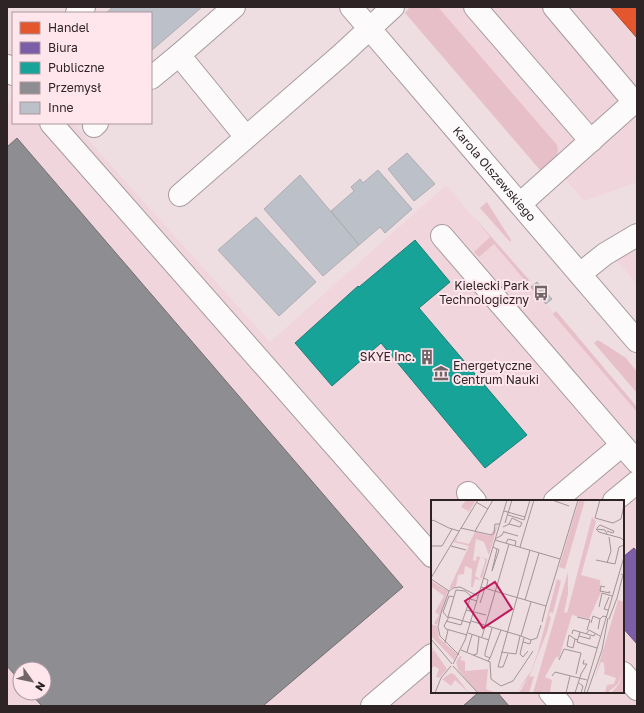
<svg xmlns="http://www.w3.org/2000/svg" width="644" height="713" font-family="'Golos Text',sans-serif">
	<style>
		.built { fill: #f1d5dc; fill-rule: evenodd }
		.green { fill: #e7bfc9 }
		.shops { fill: #e4572e; stroke: #ad482c }
		.offices { fill: #7b5ea7; stroke: #644d80 }
		.public { fill: #17a398; stroke: #1e7d76 }
		.industry { fill: #8d8d92; stroke: #706e72 }
		.building { fill: #bcc0c8; stroke: #afacb0 }
		.lines { fill: none; stroke-linecap: round; stroke-linejoin: round }
		.minor-casing { stroke: #a69a9d; stroke-width: 24 }
		.minor { stroke: #fcfafb; stroke-width: 22 }
		.labels { text-anchor: middle; stroke-width: 4; stroke-linejoin: round; paint-order: stroke }
		.street-label { font-size: 12px; fill: #2e2426; stroke: #fee6ec }
		.poi-label { font-size: 12px; fill: #2e2426; stroke: #fee6ec; text-anchor: end }
		.inset-road { fill: none; stroke: #a19497; stroke-width: 1 }
		.view { fill: #c2185b; fill-opacity: 0.15; stroke: #c2185b; stroke-width: 2 }
		.inset-edge { fill: none; stroke: #2e2426; stroke-width: 2 }
	</style>
	<rect width="100%" height="100%" fill="#eedee2"/>
	<!-- built -->
	<g class="built">
		<path d="M418 7H637V182L584 201Z"/>
		<path d="M13 100V123H73L270 342 446 185 637 412V706H7V105ZM432 501H623V692H432ZM20 669H44V693H20Z"/>
		<path d="M637 244V284L615 259Z"/>
	</g>
	<!-- green -->
	<g class="green">
		<path d="M410 7H438L557 145C561 158 549 164 540 170L405 13Z"/>
		<path d="M487 202 511 240 510 242 480 208Z"/>
		<path d="M473 216 530 281 528 284 494 244 479 257 474 252 490 237Z"/>
		<path d="M556 311 637 407V412L553 314Z"/>
		<path d="M598 340 626 358 637 372V393L594 343Z"/>
	</g>
	<!-- shops -->
	<path class="shops" d="M610 7H637V38Z"/>
	<!-- offices -->
	<path class="offices" d="M634 548 637 552V644L623 628V557Z"/>
	<!-- public -->
	<path class="public" d="M415 240 450 282 419 308 527 435 485 468 381 343 332 386 295 343 358 286 359 287Z"/>
	<!-- industry -->
	<g class="industry">
		<path d="M17 138 403 587 263 706H42L30 693H44V669H20V681L7 666V147Z"/>
		<path d="M479 692H497L509 706H463Z"/>
	</g>
	<!-- building -->
	<g class="building">
		<path d="M113 7H202L151 51V13H106Z"/>
		<path d="M407 153 435 184 414 201 388 169Z"/>
		<path d="M378 170 412 209 385 233 380 227 359 245 331 211 354 191 351 187 360 179 363 183Z"/>
		<path d="M300 175 359 245 323 276 264 209Z"/>
		<path d="M256 217 316 282 279 316 218 250Z"/>
		<path d="M537 282 552 299 546 304 531 287Z"/>
	</g>
	<g class="lines">
		<!-- minor casing -->
		<g class="minor-casing">
			<g id="minor">
				<path d="M234 7 179 55 246 137"/>
				<path id="s1" d="M351 7 637 341"/>
				<path d="M475 7 591 141"/>
				<path d="M77 13 84 7"/>
				<path d="M7 66 13 74"/>
				<path d="M151 78 179 55"/>
				<path d="M51 123 432 556"/>
				<path d="M94 126 97 123"/>
				<path d="M180 195 341 55 393 7"/>
				<path d="M520 204 634 102 554 7"/>
				<path d="M442 236 637 462"/>
				<path d="M580 274 605 254 637 235"/>
				<path d="M468 493 475 501"/>
				<path d="M555 501 622 445"/>
				<path d="M614 501 637 482"/>
				<path d="M623 673 637 689"/>
				<path d="M550 692 562 706"/>
				<path d="M372 706 432 655"/>
			</g>
		</g>
		<!-- minor -->
		<use href="#minor" class="minor"/>
	</g>
	<!-- icons -->
	<defs>
		<g id="bus-bare" transform="scale(1.2)"><path d="M-5-6H5V4H4V6H2V4H-2V6H-4V4H-5ZM-3.5-4V0h7V-4ZM-3.5 1.2v1.5H-2V1.2ZM2 1.2v1.5H3.5V1.2Z" fill="#716568" stroke="#fee6ec" stroke-width="2.5" paint-order="stroke"/></g>
		<g id="building-bare" transform="scale(1.2)"><path d="M-4-6H4V6H1V3H-1V6H-4ZM-2.5-4.3h1.7v1.8h-1.7ZM.8-4.3h1.7v1.8H.8ZM-2.5-1h1.7V.8h-1.7ZM.8-1h1.7V.8H.8Z" fill="#716568" stroke="#fee6ec" stroke-width="2.5" paint-order="stroke"/></g>
		<g id="museum-bare" transform="scale(1.2)"><path d="M0-6L6-3V-2H-6V-3ZM-5-1h2V3h-2ZM-1-1h2V3h-2ZM3-1h2V3H3ZM-6 4H6V6H-6Z" fill="#716568" stroke="#fee6ec" stroke-width="2.5" paint-order="stroke"/></g>
	</defs>
	<g fill-rule="evenodd">
		<use href="#bus-bare" x="541" y="293"/>
		<use href="#building-bare" x="427" y="357"/>
		<use href="#museum-bare" x="441" y="373"/>
	</g>
	<g class="labels">
		<!-- street labels -->
		<g class="street-label">
			<text dy="4" stroke="none"><textPath href="#s1" startOffset="220">Karola Olszewskiego</textPath></text>
		</g>
		<!-- poi labels -->
		<g class="poi-label">
			<text x="529" y="290">Kielecki Park<tspan x="529" dy="14">Technologiczny</tspan></text>
			<text x="415" y="361">SKYE Inc.</text>
			<text x="453" y="370" text-anchor="start">Energetyczne<tspan x="453" dy="14">Centrum Nauki</tspan></text>
		</g>
	</g>
	<!-- overview -->
	<g transform="translate(431 500)">
		<rect width="193" height="193" fill="#eedee2"/>
		<path d="M35 0H45L38 12V13L32 23 38 13 37 12 42 3 37 11 30 7ZM148 0H154L134 69 128 67ZM161 17 165 21 150 75 169 80 170 92 158 119 141 115 128 158 125 157 114 177 121 180 119 193H102L137 72V94L133 112 136 113ZM67 24 58 55 53 42 45 39 42 60 45 61 46 56 56 59 57 56 51 79 49 77 54 62V59L49 57 44 76 50 80 44 79 42 87H40L41 69 34 66 33 74 27 75 25 86 18 89 38 46 23 42 29 32 25 41 38 44 44 32 59 36ZM126 79 130 81 122 113 119 112 118 116 120 117 116 132 98 177 103 176 98 193H88L97 178 85 193 100 171 107 152ZM0 81 17 91 6 125 3 123 8 115 4 112 13 96 1 87ZM187 100 193 102V193H180L188 184 191 172 187 184 176 193 174 192 176 185 183 184 185 178 173 174 175 163 173 170V163L170 162 163 180ZM0 124 6 126 8 138 26 154 23 160 0 136ZM0 146 16 169 8 178 5 177 8 169 3 166 0 169V152L2 151ZM29 156 35 159 31 157 29 160 34 161V171L57 169 55 189 65 193H48L42 188 25 167 27 169 25 162ZM20 173 24 175 38 193 24 180 20 186 11 179Z" fill="#e7bfc9"/>
		<path class="inset-road" d="M121 0 138 6M169 0 164 18 182 23 190 19 193 5M45 2 57 9M73 11 94 17 99 0M77 15 93 20 94 17M0 22 2 20 18 28 28 31M74 23 81 0M72 27 78 24 89 27 91 23 81 18 78 24M30 28 60 35 63 33 64 24H69M166 28 169 25 183 31 182 33 176 31M44 31 62 0M73 32 87 36M176 34 174 30 165 29 168 32 171 33 190 38 193 41M64 39 71 35 73 31M64 40 129 59M75 43 77 39 85 41 84 46M0 46H11L21 29M20 46 35 50M62 47 66 49H67L68 50 61 71 66 49M89 47 103 0M165 60 184 64 188 47 193 45M176 63 180 51 178 37M0 78 47 0M53 78 57 80 55 89M0 79 18 91M50 87 115 106 147 0M174 87 170 86 169 91 179 93 178 91M94 100 108 53M49 103 54 88M168 107 171 93 181 96M35 110 55 115M177 110 173 109 178 97M17 117 25 90 34 91 40 96 39 99M146 117 159 120 156 130M17 118 12 112 18 96 23 97M178 119 186 98 192 75 190 74M15 121 30 125 39 99 46 101M40 121 90 136 100 102M111 122 115 106M160 123 162 116 169 119M167 129 169 119 172 116 176 117M149 132 146 142 166 148M37 133 58 140M141 134 142 130 163 136 164 134M155 134 158 130 169 136M36 135 15 129 13 126 18 117 40 123M90 136 100 140 99 144 92 142 93 138M148 136 159 139V136M51 137 78 44M0 139 21 164M144 139 138 135 136 146 142 148 144 139 147 140M100 140 106 138 110 125M92 142 89 154 92 157 97 151M14 143 17 130M30 150 59 162 60 179 70 186 82 181 102 151M36 152 41 135M70 152 85 154 89 136M77 154 72 167H67L99 50M28 155 9 136 7 127 10 113 18 91 22 88 29 87 47 96M42 155 46 154 48 137M59 158 70 130M128 160 133 149 150 153 145 174M57 161 59 158 54 156V153L61 128M22 164 34 140 76 0M22 166 47 193M121 176 124 172 156 180M148 183 152 186 150 193M4 193 10 178 20 166M135 193 139 176M144 193 150 174 156 164H152L153 160M153 193 193 57M156 193 171 150 177 118"/>
		<path class="view" d="M64 82 81 109 52 128 34 101Z"/>
		<rect width="193" height="193" class="inset-edge"/>
	</g>
	<!-- border -->
	<rect width="644" height="713" fill="none" stroke="#2e2426" stroke-width="16"/>
	<!-- legend -->
	<rect x="12" y="12" width="140" height="112" fill="#fee6ec" stroke="#ab989d"/>
	<rect x="20" y="22" width="20" height="12" fill="#e4572e" stroke="#ab989d"/>
	<text x="48" y="32" font-size="12" fill="#2e2426">Handel</text>
	<rect x="20" y="42" width="20" height="12" fill="#7b5ea7" stroke="#ab989d"/>
	<text x="48" y="52" font-size="12" fill="#2e2426">Biura</text>
	<rect x="20" y="62" width="20" height="12" fill="#17a398" stroke="#ab989d"/>
	<text x="48" y="72" font-size="12" fill="#2e2426">Publiczne</text>
	<rect x="20" y="82" width="20" height="12" fill="#8d8d92" stroke="#ab989d"/>
	<text x="48" y="92" font-size="12" fill="#2e2426">Przemysł</text>
	<rect x="20" y="102" width="20" height="12" fill="#bcc0c8" stroke="#ab989d"/>
	<text x="48" y="112" font-size="12" fill="#2e2426">Inne</text>
	<!-- north arrow -->
	<g transform="translate(32 681) rotate(123)"><circle r="19" fill="#fee6ec" stroke="#ab989d"/>
	<path d="M0-3L7 15L0 10L-7 15Z" fill="#716568"/>
	<text y="-6" font-size="11" font-weight="bold" text-anchor="middle" fill="#2e2426">N</text>
	</g>
</svg>
